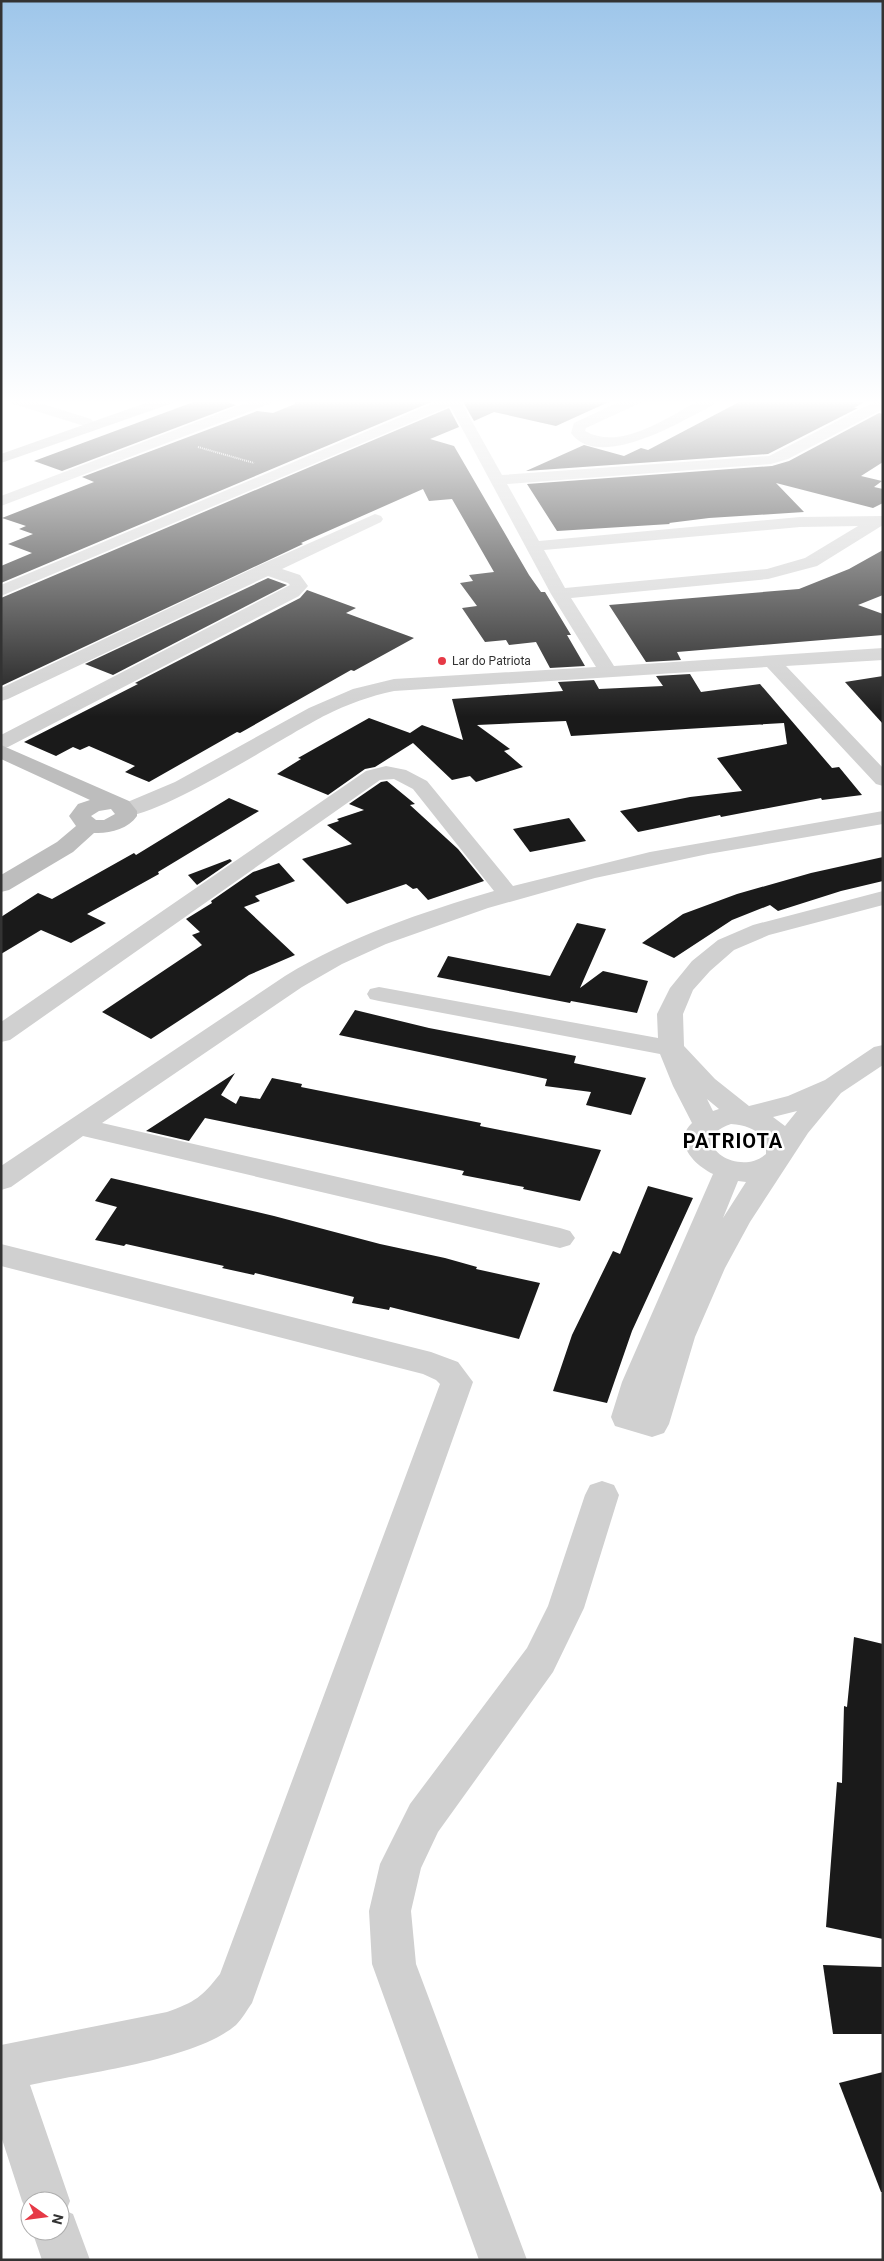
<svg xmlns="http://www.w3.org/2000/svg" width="884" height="2261" font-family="Roboto,sans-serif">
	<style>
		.building { fill: #1a1a1a }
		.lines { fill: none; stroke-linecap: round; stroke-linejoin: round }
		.path { stroke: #cdcdcd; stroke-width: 2; stroke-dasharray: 1 1; stroke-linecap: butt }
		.street { fill: #d0d0d0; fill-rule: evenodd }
		.secondary { fill: #bdbdbd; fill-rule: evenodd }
		.poi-dot { fill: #e63946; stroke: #fff; stroke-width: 2 }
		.labels { text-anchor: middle; stroke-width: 5; stroke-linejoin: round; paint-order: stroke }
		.far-poi-label { font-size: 12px; fill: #333; stroke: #fff; text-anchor: start }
		.district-label { font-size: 20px; font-weight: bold; letter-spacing: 1px; fill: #000; stroke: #fff }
	</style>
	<rect width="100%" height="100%" fill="#fff"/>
	<!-- building -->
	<g class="building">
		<path d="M199 400H221L236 405 62 471 34 461Z"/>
		<path d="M295 400H436L1 583V566L32 553 8 544 33 534 19 529 26 526 2 518 94 482 82 477 257 411 273 413 295 404Z"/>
		<path d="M462 400H613L556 426 494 412 474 421Z"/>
		<path d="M743 400H867L854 408H858L768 454 526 471 584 445 624 456 641 448 648 450Z"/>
		<path d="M449 408 459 427 430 439 454 446 529 575 541 592H545L571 635H567L585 666 550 668 536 642 509 645 506 640 485 642 462 608 477 606 460 583 473 581 469 575 494 572 452 499 429 501 423 489 301 543 303 544 1 686V598Z"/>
		<path d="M879 413 883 414V462L861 476 882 481 874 487 883 489V503L873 508 776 483 804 512 709 518 669 523 670 524 557 531 527 484 772 466 789 461Z"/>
		<path d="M883 550V595L858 605 883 614V635L677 652 681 660 646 662 609 605 799 589 849 569Z"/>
		<path d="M268 578 287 585 113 675 85 664Z"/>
		<path d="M307 590 356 608 346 613 414 638 354 671 351 670 240 733 237 732 149 782 125 772 135 766 89 746 80 750 73 747 56 756 24 742 138 684 135 683 300 598Z"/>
		<path d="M690 674 701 692 760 684 832 768 839 767 862 795 822 800 821 798 721 817 720 815 638 832 620 811 690 797 742 791 717 758 787 744 784 723 571 736 566 721 477 725 510 749 504 751 523 767 476 782 470 776 452 780 413 743 375 767 365 769 328 795 277 774 301 759 298 758 369 718 410 733 422 725 463 740 452 699 563 691 558 682 594 680 599 689 663 686 656 676Z"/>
		<path d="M883 676V724L845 682Z"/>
		<path d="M387 781 415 804 410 805 458 849 484 881 428 900 417 888 413 889 406 884 347 904 302 859 352 844 327 825 339 821 337 819 364 810 349 804 381 782Z"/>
		<path d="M229 798 259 811 158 872 159 874 87 914 106 923 71 943 41 930 1 954V917L38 893 52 899 134 853 136 855Z"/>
		<path d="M569 818 586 841 530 852 513 829Z"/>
		<path d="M883 857V881L841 891 778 911 770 905 732 920 674 958 642 943 683 914 737 894 811 873Z"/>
		<path d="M230 859 232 861 197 885 188 875Z"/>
		<path d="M279 863 295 881 255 896 260 901 244 907 295 955 249 975 151 1039 102 1012 202 945 192 935 200 932 186 919 212 903 211 901 253 872Z"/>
		<path d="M577 923 606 929 580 988 603 971 648 981 637 1013 571 1001 570 1003 437 977 448 956 550 976Z"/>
		<path d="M355 1010 429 1028 576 1056 574 1063 646 1078 631 1115 586 1105 591 1092 545 1086 547 1079 339 1035Z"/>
		<path d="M235 1073 221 1095 236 1104 240 1096 260 1099 272 1078 302 1084 301 1087 481 1123 480 1126 601 1150 580 1201 523 1189 524 1187 462 1175 464 1171 205 1118 189 1141 146 1131Z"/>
		<path d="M111 1178 274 1216 380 1244 445 1258 477 1267 476 1269 540 1283 519 1339 390 1307 389 1310 352 1303 354 1297 255 1273 254 1275 222 1268 224 1266 126 1244 124 1246 95 1240 117 1207 95 1201Z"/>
		<path d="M648 1186 693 1198 632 1331 607 1403 553 1391 572 1335 613 1251 620 1254Z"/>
		<path d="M854 1637 883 1644V1939L826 1927 837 1782 842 1783 844 1706 847 1707Z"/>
		<path d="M823 1965 883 1967V2034H833Z"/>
		<path d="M883 2072V2192H881L839 2083Z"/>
	</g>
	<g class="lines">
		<!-- path -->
		<path class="path" d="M198 447 254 463"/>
		<!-- street -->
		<g class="street">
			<path d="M8 400H30L91 419 93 422 91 425H81L10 403Z"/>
			<path d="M254 400H274L272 403 1 506V496Z"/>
			<path d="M441 400H460L502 475 769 456 878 400H883V409L788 459 771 464 507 484 539 541 800 517 883 516V525L817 566 768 579 571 598 614 666 883 648V660L786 666 883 768V786L876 784 767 667 394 691C370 696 348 704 326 715 289 733 151 824 118 816L115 811 118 806 175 782 309 708 353 689 394 679 596 667 551 594 450 406 1 596V585ZM858 526 805 558 767 569 565 588 544 550 800 527Z"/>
			<path d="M623 400H642L640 403 586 428 585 431C615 448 651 427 677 413 685 409 694 401 702 400 707 399 713 400 718 400 712 407 700 412 692 416 665 431 595 467 571 433L574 423Z"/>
			<path d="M375 514 381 516 383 519 381 522 282 569 300 575 308 586 299 596 8 747 1 749V735L290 585 288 583 268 576 8 699 1 701V688L260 565Z"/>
			<path d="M386 766 406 770 427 781 513 886 650 852 883 811V824L708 854 595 878 488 908 386 944 342 964 302 987 102 1123 560 1228 570 1231 575 1238 570 1245 560 1248 83 1136 11 1187 1 1190V1166L285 976C349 937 422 912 494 891L413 789 394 779 380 780 10 1040 1 1042V1022L366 771Z"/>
			<path d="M883 891V905L769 935 734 950 710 971 693 990 683 1014 684 1046 715 1079 749 1106 788 1096 825 1080 874 1047 883 1045V1065L841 1093 808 1133 750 1222 725 1268 695 1337 669 1424 664 1433 652 1437 615 1426 611 1417 622 1382 713 1174C694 1165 672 1142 692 1123L673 1086 660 1054 379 1001 370 999 367 994 370 989 379 987 658 1038 657 1014 670 988 692 961 718 940 753 925ZM707 1099 719 1109 713 1111ZM797 1111 785 1126 773 1117ZM731 1124C746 1125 755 1129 766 1139V1154C738 1179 683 1140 731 1124ZM738 1181 746 1182 723 1218Z"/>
			<path d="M1 1244 431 1352 458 1362 473 1382 252 2003C247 2010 242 2019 236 2025 195 2060 84 2073 30 2085L70 2201 66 2211 73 2214 90 2260H42L32 2231H60V2201H30V2218L22 2201 1 2136V2045L167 2012C195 2002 202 1997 220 1974L440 1384 436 1380 423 1374 1 1266Z"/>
			<path d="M602 1481 614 1485 619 1495 584 1608 553 1672 438 1832 421 1868 411 1911 416 1964 527 2260H479L372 1964 369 1911 380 1864 410 1804 527 1648 548 1606 585 1495 590 1485Z"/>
		</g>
		<!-- secondary -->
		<g class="secondary">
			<path d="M154 400H175L173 403 1 463V454Z"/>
			<path d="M1 745 129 801 137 811V816C128 829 109 834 94 833L73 852 9 890 1 892V875L57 842 76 826 69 816 78 804 90 800 1 759ZM111 809 115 814 104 820H96L91 816 99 811Z"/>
		</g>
	</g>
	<!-- sky -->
	<linearGradient id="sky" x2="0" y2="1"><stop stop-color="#9ec6ea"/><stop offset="0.56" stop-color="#fff"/><stop offset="1" stop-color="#fff" stop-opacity="0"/></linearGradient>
	<rect width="884" height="717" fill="url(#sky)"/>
	<!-- markers -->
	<circle class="poi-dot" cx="442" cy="661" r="5"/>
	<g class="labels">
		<!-- far-poi labels -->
		<g class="far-poi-label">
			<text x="452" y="665">Lar do Patriota</text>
		</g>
		<!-- district labels -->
		<g class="district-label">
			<text x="733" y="1148">PATRIOTA</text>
		</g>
	</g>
	<!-- border -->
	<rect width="884" height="2261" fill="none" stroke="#333333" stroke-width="5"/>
	<!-- north arrow -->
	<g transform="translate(45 2216) rotate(104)"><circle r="24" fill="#ffffff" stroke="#adadad"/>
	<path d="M0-4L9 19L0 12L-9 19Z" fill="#e63946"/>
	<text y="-8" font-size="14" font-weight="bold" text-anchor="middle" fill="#333333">N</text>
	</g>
</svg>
